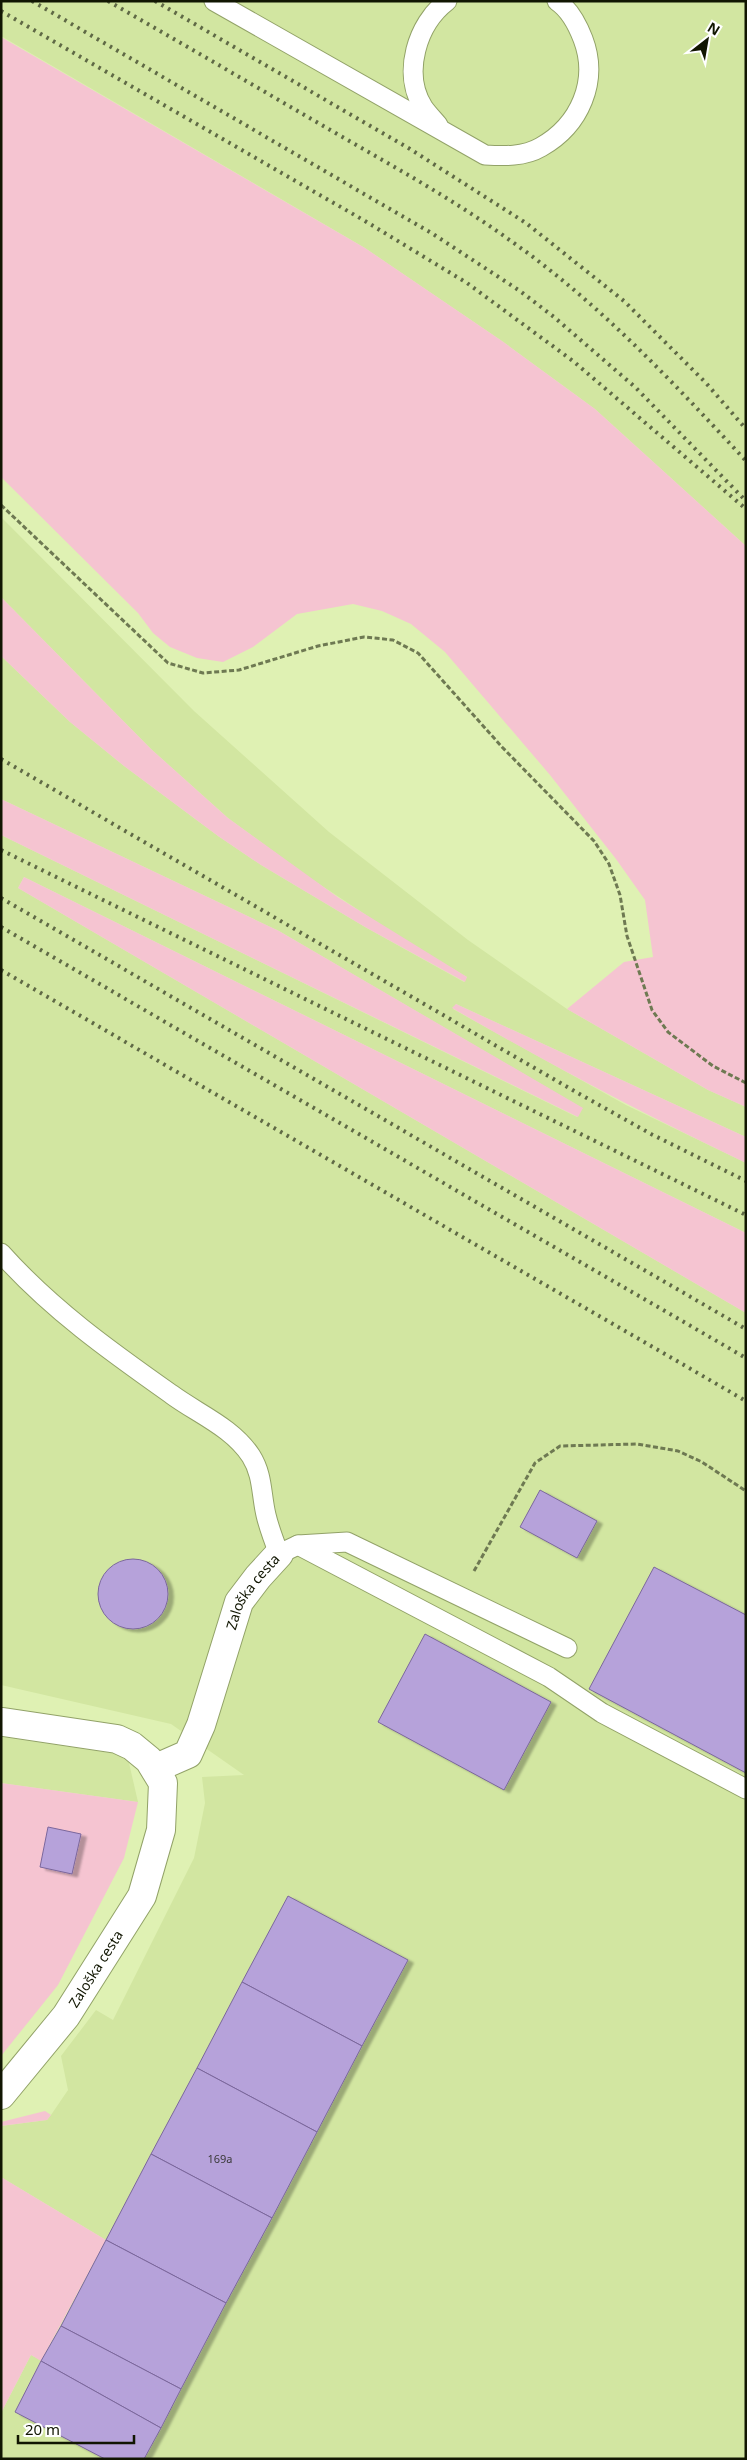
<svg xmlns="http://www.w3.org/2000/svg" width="747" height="2460" font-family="'Noto Sans',sans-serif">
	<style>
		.built { fill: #d2e6a1 }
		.green { fill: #f5c4d1 }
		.building { fill: #b6a2da; stroke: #7b679c; filter: url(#shadow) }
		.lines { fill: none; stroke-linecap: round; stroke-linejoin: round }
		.lane-casing { stroke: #92a268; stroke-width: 21 }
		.street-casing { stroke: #92a268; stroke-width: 30 }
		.path { stroke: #6e7952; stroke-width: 3; stroke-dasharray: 5 2.5; stroke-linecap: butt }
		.lane { stroke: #fff; stroke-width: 19 }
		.street { stroke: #fff; stroke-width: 28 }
		.rail { stroke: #5f6945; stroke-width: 4; stroke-dasharray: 2.5 5; stroke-linecap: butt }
		.labels { text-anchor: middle; stroke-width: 4; stroke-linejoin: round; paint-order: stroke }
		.number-label { font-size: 11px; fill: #3a3938 }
		.street-label { font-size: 14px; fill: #111602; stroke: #fff }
	</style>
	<defs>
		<filter id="shadow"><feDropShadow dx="5.5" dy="3" stdDeviation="1" flood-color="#0004"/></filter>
	</defs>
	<rect width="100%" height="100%" fill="#dff1b3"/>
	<!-- built -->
	<g class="built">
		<path d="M1 1H746V546L595 409 502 341 365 248 1 36Z"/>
		<path d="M1 517 194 711 329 832 468 940 567 1009 708 1090 746 1107V1137L456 1004 453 1009 626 1105 746 1163V1233L24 877 18 888 746 1313V2459H1V2413L31 2355 42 2361 106 2240 1 2177V2126L47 2120 51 2115 68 2090 61 2056 96 2010 113 2020 194 1858 205 1803 202 1777 244 1775 171 1724 1 1685V835L577 1117 582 1108 279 931 1 799V656L70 722 124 766 218 836 261 865 365 927 464 982 467 977 407 942 307 876 228 818 151 749 1 597Z"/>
		<path d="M1 1737 117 1754 129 1763 138 1802 1 1783Z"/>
	</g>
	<!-- green -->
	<g class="green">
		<path d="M1 37 365 248 502 341 595 409 746 546V1107L708 1090 567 1009 624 962 653 957 645 900 616 859 550 775 445 652 411 624 382 611 353 604 297 614 253 647 223 662 197 658 170 647 153 633 138 613 1 477Z"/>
		<path d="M1 597 151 749 228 818 339 898 467 977 465 982 365 927 261 865 218 836 124 766 70 722 1 656Z"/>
		<path d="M1 799 279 931 583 1108 578 1117 1 835Z"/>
		<path d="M24 877 746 1233V1313L18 888Z"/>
		<path d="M456 1004 746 1137V1163C645 1115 549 1064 452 1008Z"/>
		<path d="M1 1783 138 1802 124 1858 58 1985 1 2056Z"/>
		<path d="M45 2111 51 2115 47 2120 1 2126V2122Z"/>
		<path d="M1 2177 106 2240 41 2361 31 2355 1 2413Z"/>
	</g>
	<!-- building -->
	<g class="building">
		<path d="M540 1490 597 1521 577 1558 520 1527Z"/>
		<circle cx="133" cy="1594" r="35"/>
		<path d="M654 1567 746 1615V1773L589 1689Z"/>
		<path d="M425 1634 551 1702 504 1790 378 1722Z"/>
		<path d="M48 1827 81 1834 72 1874 40 1867Z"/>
		<path d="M288 1896 408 1960 362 2046 242 1982Z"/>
		<path d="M242 1982 362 2046 317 2132 197 2068Z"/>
		<path d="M197 2068 317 2132 272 2218 151 2154Z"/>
		<path d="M151 2154 272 2218 226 2303 106 2240Z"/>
		<path d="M106 2240 226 2303 181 2389 61 2326Z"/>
		<path d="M61 2326 181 2389 161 2428 41 2361Z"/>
		<path d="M41 2361 161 2428 144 2459H105L15 2412Z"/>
	</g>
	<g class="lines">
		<!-- lane casing -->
		<g class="lane-casing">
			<g id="lane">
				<path d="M214 1 485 155C504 156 524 157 541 147 580 125 599 81 583 39 578 26 569 9 557 1"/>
				<path d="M438 125C433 119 427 113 423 107 402 73 417 24 447 1"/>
				<path d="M1 1253C51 1309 110 1351 171 1394 198 1414 232 1427 251 1456 263 1475 261 1494 266 1515 269 1528 274 1541 279 1554L298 1545 347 1542 567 1648"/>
				<path d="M298 1545 549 1677 602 1713 746 1789"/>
			</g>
		</g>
		<!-- street casing -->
		<g class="street-casing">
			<g id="street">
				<path id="s1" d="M156 1768 188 1754 201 1725 239 1602 258 1577 279 1554"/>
				<path id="s2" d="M1 2095 66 2016 142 1896 161 1830 163 1783 149 1760 132 1746 117 1739 3 1722"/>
			</g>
		</g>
		<!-- path -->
		<g class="path">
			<path d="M1 505 168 663 203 673 239 670 318 646 364 637 393 640 418 653 502 747 594 841 609 864 620 895 627 936 652 1010 668 1032 713 1066 746 1083"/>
			<path d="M474 1571 535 1463 560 1446 637 1444 678 1451 702 1462 746 1491"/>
		</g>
		<!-- lane -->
		<use href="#lane" class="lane"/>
		<!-- street -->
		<use href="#street" class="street"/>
		<!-- rail -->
		<g class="rail">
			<path d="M32 1 433 234 520 291 554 317 635 387 746 501"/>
			<path d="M108 1C183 44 258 88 332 131 393 166 454 200 511 241 599 303 673 382 746 461"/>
			<path d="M155 1 410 149 526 223 624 301 706 383 746 429"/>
			<path d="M1 11 365 221 467 283 573 361 746 509"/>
			<path d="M1 759 576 1092 651 1134 746 1181"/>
			<path d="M1 850 746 1215"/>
			<path d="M1 898 746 1329"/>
			<path d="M1 927 746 1358"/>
			<path d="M1 970 746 1401"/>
		</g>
	</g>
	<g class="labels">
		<!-- number labels -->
		<g class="number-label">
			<text x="220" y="2163">169a</text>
		</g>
		<!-- street labels -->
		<g class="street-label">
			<text dy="5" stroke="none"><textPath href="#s1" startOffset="211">Zaloška cesta</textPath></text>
			<text dy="5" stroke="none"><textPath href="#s2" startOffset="158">Zaloška cesta</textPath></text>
		</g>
	</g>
	<!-- border -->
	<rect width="747" height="2460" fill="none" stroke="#111602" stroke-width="5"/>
	<!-- north arrow -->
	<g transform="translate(707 40) rotate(31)" stroke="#ffffff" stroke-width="4" paint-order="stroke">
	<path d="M0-4L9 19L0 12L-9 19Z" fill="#111602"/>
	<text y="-8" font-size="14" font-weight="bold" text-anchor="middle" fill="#111602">N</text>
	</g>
	<!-- scale -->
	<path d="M18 2435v8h116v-8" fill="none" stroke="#111602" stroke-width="2.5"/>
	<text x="25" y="2435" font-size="15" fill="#111602" stroke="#ffffff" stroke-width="4" paint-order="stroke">20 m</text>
</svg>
